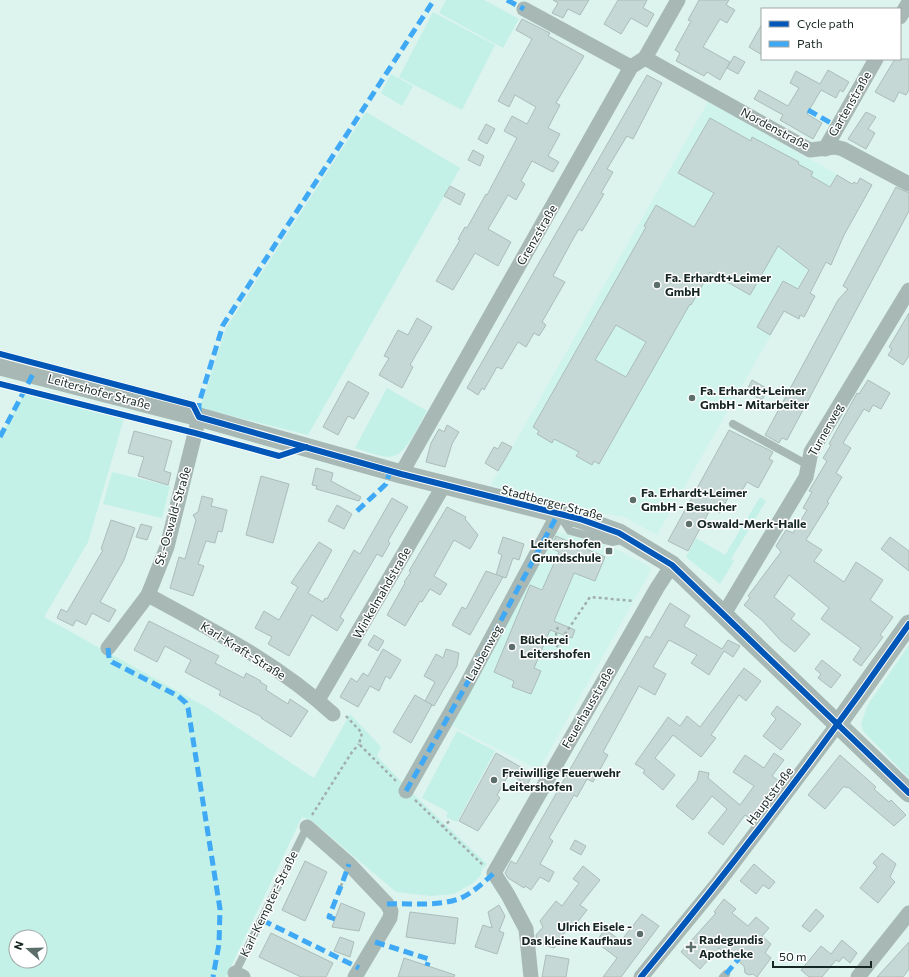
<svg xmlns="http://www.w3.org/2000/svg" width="909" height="977" font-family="Commissioner,sans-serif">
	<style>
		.built { fill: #cef4eb }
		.green { fill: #c3f1e7; fill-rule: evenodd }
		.building { fill: #c6d8d5; stroke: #acbdb9; fill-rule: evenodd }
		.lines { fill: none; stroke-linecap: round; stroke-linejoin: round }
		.path { stroke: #a1afac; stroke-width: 2.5; stroke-dasharray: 3 3; stroke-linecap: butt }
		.service { stroke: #a8b8b4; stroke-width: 8 }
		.minor { stroke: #a8b8b4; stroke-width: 15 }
		.tertiary { stroke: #a8b8b4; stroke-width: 19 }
		.quiet { stroke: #3fa9f5; stroke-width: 5; stroke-dasharray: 10 5; stroke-linecap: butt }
		.cycleway-casing { stroke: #fff; stroke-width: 8 }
		.cycleway { stroke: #0057b8; stroke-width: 6 }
		.poi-dot { fill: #5c6e6a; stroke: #fff; stroke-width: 1.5 }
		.labels { text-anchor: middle; stroke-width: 3; stroke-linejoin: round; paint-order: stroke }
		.street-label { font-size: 12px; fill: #162623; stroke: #fff }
		.poi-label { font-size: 12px; font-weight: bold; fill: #162623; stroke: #fff; text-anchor: start }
	</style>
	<rect width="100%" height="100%" fill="#ddf3ee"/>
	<!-- built -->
	<g class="built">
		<path d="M708 102 847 180 801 263 809 268 657 535 625 517 588 511 491 485Z"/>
		<path d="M554 531 614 548 652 568 539 770 448 724Z"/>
	</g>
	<!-- green -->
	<g class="green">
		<path d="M446 0H484L519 19 503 48 439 13Z"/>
		<path d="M433 12 495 45 462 110 399 77Z"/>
		<path d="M391 74 413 86 402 106 381 93Z"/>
		<path d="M366 112 460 168 308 435 200 408 226 328Z"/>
		<path d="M387 388 427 411C420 422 407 453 394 456 383 459 366 451 355 448Z"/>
		<path d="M26 390 125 415 88 542 44 617 206 707 314 778 350 714 381 747 377 756 412 793 487 864 482 869 481 875 473 883 454 894 431 896 396 892 312 821 302 817 226 977H0V438ZM16 937H40V961H16Z"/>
		<path d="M112 472 170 486 162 518 103 504Z"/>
		<path d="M760 497 766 501 731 559 734 561 720 584 686 557 696 538 725 555Z"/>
		<path d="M909 645V778L864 732 861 725 867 706Z"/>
		<path d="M457 731 495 751 457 822 446 817 448 812 422 798Z"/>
	</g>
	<!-- building -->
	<g class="building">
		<path d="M553 0H589L580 15 568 9 563 18 552 13 558 3Z"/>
		<path d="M618 0H647L643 8 654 14 647 27 631 18 621 34 604 24Z"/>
		<path d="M699 0H729L726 5 735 10 727 23 720 19 703 47 730 62 720 80 707 72 704 76 676 61 680 53 675 50 691 21 688 20Z"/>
		<path d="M522 19 550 33 548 36 584 56 556 103 560 105 548 128 560 134 548 156 559 162 553 172 532 161 521 181 525 184 516 200 508 195 488 229 511 242 498 266 475 253 453 290 436 281 460 240 458 239 465 227 467 228 486 194 487 195 517 138 504 131 512 116 527 124 536 107 515 95 509 107 498 101 532 39 516 30Z"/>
		<path d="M762 24V55L749 47Z"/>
		<path d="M734 56 745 62 738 74 727 68Z"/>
		<path d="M895 59H909V90L906 95 899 92 894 102 875 92Z"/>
		<path d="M828 70 849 82 843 92 840 90 836 98 821 90 807 114 822 123 813 139 780 120 783 115 754 99 759 90 788 106 799 88 790 83 796 71 820 84Z"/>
		<path d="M647 75 662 83 633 139 627 136 607 169 613 172 601 193 604 194 582 231 579 229 573 239 553 276 565 282 542 322 546 325 539 336 534 333 526 347 518 342 502 369 497 367 484 390 482 388 478 395 467 388Z"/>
		<path d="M866 112 876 117 868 129 875 133 866 149 848 139Z"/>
		<path d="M710 118 751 141 752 137 799 162 798 164 813 172 811 176 830 187 837 175 852 184 854 182 857 184 860 178 872 185 844 235 831 265 826 262 810 293 815 296 804 317 800 315 799 319 784 311 770 335 757 327 783 281 798 289 809 270 778 246 750 295 710 272 691 305 690 304 599 464 594 461 592 465 576 456 579 452 560 442 554 439 552 443 537 434 539 431 533 427 646 227 644 226 656 205 694 227 714 193 678 173ZM616 325 646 342 626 377 595 360Z"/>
		<path d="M486 124 495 129 487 144 478 139Z"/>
		<path d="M473 150 484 156 480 166 468 160Z"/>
		<path d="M450 186 465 194 460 205 444 196Z"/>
		<path d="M896 187 909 193V211L787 440 782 438 779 443 765 435 838 300 848 289 843 286Z"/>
		<path d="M909 313V356L903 365 888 355 892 349 889 347Z"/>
		<path d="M417 318 432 327 410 365 413 367 402 388 379 375 389 358 384 356 398 330 408 335Z"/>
		<path d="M752 380 768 389 762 400 746 392Z"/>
		<path d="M868 380 890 393 881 409 873 405 869 412 864 409 843 443 851 448 836 473 842 477 827 502 829 503 806 540 822 550 814 561 844 582 856 562 883 580 870 600 893 617 880 635 883 637 861 666 853 660 861 648 821 619 829 608 789 575 774 597 795 614 791 619 810 634 795 652 781 641 762 620 744 605 750 598 748 596 781 552 776 546 786 530 793 533 807 510 803 508 812 492 809 491 827 461 823 458 831 445 829 444 857 393 859 394Z"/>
		<path d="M348 381 369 393 354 419 348 416 338 435 323 427Z"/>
		<path d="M447 425 459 432 452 444 445 467 426 462 431 443 439 429 444 432Z"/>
		<path d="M729 430 773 452 769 459 773 461 758 488 747 482 739 496 731 492 720 513 711 508 688 551 668 541Z"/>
		<path d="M134 431 172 441 164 471 171 473 168 485 138 476 144 457 128 453Z"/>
		<path d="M502 442 512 447 498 471 485 463 494 447 498 449Z"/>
		<path d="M316 468 333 473 331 481 361 497 359 501 316 489 317 486 312 485Z"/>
		<path d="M261 476 289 484 273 543 246 535Z"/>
		<path d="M202 496 213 499 211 506 227 510 222 532 218 531 215 543 206 541 198 564 204 566 193 596 170 588 179 557 185 559 196 520 193 515 198 512Z"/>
		<path d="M392 498 408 507 388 541 390 543 382 557 377 554 340 617 344 620 337 631 312 615 289 656 268 644 272 637 255 628 264 611 279 620 298 587 291 583 319 542 332 550 308 593 323 602 325 598 327 599 354 550 360 554Z"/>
		<path d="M337 505 352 514 344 529 328 521Z"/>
		<path d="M447 507 466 517 465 519 478 535 470 549 454 540 434 576 447 584 440 595 430 589 422 602 420 601 405 626 387 615 405 583 404 582 411 572 409 571Z"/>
		<path d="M111 520 135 528 124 560 100 602 116 610 109 622 92 613 86 625 76 620 73 626 57 618 61 609 67 612 103 550 101 549Z"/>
		<path d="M141 524 152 527 147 540 136 537Z"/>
		<path d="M556 536 605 557 595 581 574 573 554 621 575 630 572 638 550 630 534 668 541 671 531 694 512 687 514 681 494 672 530 585 542 590 559 552 551 548Z"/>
		<path d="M503 537 524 544 519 560 513 558 506 578 496 575 502 555 498 553Z"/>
		<path d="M890 537 909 551V571L881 549Z"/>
		<path d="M486 571 503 577 470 635 452 625 462 607 466 609Z"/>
		<path d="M670 603 690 616 684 626 722 649 728 640 740 646 733 657 724 651 709 675 691 663 697 655 669 640 653 667 666 674 655 695 639 686 603 752 608 755 593 782 587 779 577 797 574 795 549 838 553 841 540 864 554 872 549 882 540 877 531 890 525 886 524 888 508 878 505 873 511 861 516 864 646 636 650 638Z"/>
		<path d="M149 621 219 656 215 663 244 678 246 673 261 681 260 682 267 686 266 690 288 704 290 699 308 711 291 737 261 718 262 717 219 695 221 691 185 672 191 660 165 646 157 662 134 650Z"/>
		<path d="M374 635 384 641 378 651 368 645Z"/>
		<path d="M383 649 401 660 390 679 386 676 379 691 370 686 358 707 340 697 351 678 357 682 363 673 368 676Z"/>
		<path d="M446 649 459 653 457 666 434 706 425 701 435 682 424 676 436 654 443 658Z"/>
		<path d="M822 660 841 675 831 688 818 678 821 674 815 669Z"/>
		<path d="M744 668 761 681 746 701 739 695 711 735 716 738 701 757 673 735 655 758 675 775 663 790 643 773 645 770 635 764 668 717 680 726 687 716 700 727Z"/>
		<path d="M415 695 432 705 411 743 393 732Z"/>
		<path d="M777 706 801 724 781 750 763 736 776 719 771 714Z"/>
		<path d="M496 753 533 774 527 785 509 774 497 795 500 798 478 831 459 821Z"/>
		<path d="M774 753 784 760 772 776 779 781 751 819 745 815 723 845 708 833 727 809 712 796 693 820 676 806 697 780 699 771 709 773 708 778 740 805 754 786 733 772 745 755 764 768Z"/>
		<path d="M840 755 876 787 874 789 889 802 891 800 906 815 894 826 848 787 846 788 844 786 825 809 808 795Z"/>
		<path d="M575 840 586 846 581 855 570 849Z"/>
		<path d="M882 853 896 864 890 877 895 882 878 903 860 888 877 867 873 863Z"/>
		<path d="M305 861 327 872 305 921 282 910Z"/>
		<path d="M754 864 775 882 769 889 763 885 756 894 740 881Z"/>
		<path d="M583 866 600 880 580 905 587 910 576 924 574 923 558 940 560 941 554 948 537 943 536 935 543 927 540 921 556 901 562 906 579 883 573 879Z"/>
		<path d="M724 899 736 909 732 913 748 926 756 917 769 928 762 936 771 944 765 953 771 958 757 977 753 974 749 975 745 973 744 966 729 953 727 955 719 948 700 969 681 952 716 913 714 912Z"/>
		<path d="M341 903 365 913 359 931 332 927Z"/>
		<path d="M499 905 505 916 499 931 504 933 497 954 475 947 483 925 492 928 488 912Z"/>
		<path d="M816 909 824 916 810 932 802 926Z"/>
		<path d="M410 912 458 918 455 944 406 937Z"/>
		<path d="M642 914 659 926 621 977H603L617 958 596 942 605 929 621 941Z"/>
		<path d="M271 933 333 963 326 977H301L259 957Z"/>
		<path d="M340 937 354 942 350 957 334 951Z"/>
		<path d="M842 940 857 953 850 963 843 957 839 962 836 960 822 977H809L801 970 821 946 831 954Z"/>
		<path d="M909 942V969L903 977H877Z"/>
		<path d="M546 955 569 959 566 977H542Z"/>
		<path d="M404 958 455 975 454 977H398Z"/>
	</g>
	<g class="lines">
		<!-- path -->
		<g class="path">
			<path d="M558 627 556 632 557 646 560 647 563 637 590 597 634 601"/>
			<path d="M346 716 362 733 359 744 396 781"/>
			<path d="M415 800 484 866"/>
			<path d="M312 815 352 752 359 744"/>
			<path d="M442 827 451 820"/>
			<path d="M341 886 343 881"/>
		</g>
		<!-- service -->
		<g class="service">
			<path d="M733 424 808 465"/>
			<path d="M561 517 570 531 612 542 622 540"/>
			<path d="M235 973 307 827"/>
			<path d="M723 977 726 974"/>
		</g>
		<!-- minor -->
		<g class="minor">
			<path d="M524 9 631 67"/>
			<path d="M900 17 909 2"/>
			<path d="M645 58 810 150 835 147 843 149 909 184"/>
			<path d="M825 149 876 59"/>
			<path d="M401 474 631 67 645 58 678 0"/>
			<path d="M148 595C212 630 279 664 333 714"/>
			<path d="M724 614 806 477 811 452 909 290"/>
			<path d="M108 648 148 595 167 547 199 417"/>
			<path d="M318 700 444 485"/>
			<path d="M406 791 464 689 558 514"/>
			<path d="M307 827 349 864 387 904 391 911 390 918 355 977"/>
			<path d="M235 973 243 977"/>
			<path d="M531 977 526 929 508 895 494 873 657 588 672 565"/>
			<path d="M641 977 718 883 838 724"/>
			<path d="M858 977 909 913"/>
		</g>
		<!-- tertiary -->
		<g class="tertiary">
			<path d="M0 366 199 417 401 474 580 519 619 533 672 565 909 793"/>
			<path d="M838 724 909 624"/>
		</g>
		<!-- quiet -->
		<g class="quiet">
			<path d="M507 0 524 9"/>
			<path d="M808 110 838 127"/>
			<path d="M199 413V403L223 325 434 0"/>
			<path d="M0 437 33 374"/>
			<path d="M357 511 386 484 390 471"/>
			<path d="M108 648 109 658 112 662 178 696 186 703 188 708 220 909 219 944 213 977"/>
			<path d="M406 791 464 689 558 514"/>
			<path d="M343 881 349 864"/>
			<path d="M387 904C412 903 439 907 461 898 474 892 484 882 494 873"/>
			<path d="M335 919 329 917 341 886"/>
			<path d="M262 920 359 968"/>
			<path d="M375 942 429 959 427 966"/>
			<path d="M726 974 740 957"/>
		</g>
		<!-- cycleway casing -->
		<g class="cycleway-casing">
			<g id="cycleway">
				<path d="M0 354 193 405 199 417 401 474 580 519 619 533 672 565 909 793"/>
				<path d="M0 384 195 433 279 456 306 447"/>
				<path d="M641 977C735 863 825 745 909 624"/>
			</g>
		</g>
		<!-- cycleway -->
		<use href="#cycleway" class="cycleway"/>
	</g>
	<!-- markers -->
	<g class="poi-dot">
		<circle cx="657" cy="285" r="4"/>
		<circle cx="692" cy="398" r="4"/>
		<circle cx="633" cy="500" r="4"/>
		<circle cx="689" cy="524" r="4"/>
		<rect x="605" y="547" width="8" height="8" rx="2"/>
		<circle cx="512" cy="647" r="4"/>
		<circle cx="494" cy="780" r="4"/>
		<circle cx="640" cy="934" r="4"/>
		<path d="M689 941h4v4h4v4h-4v4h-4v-4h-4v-4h4z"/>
	</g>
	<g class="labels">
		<!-- street labels -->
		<g class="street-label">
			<text transform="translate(850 104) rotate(-60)" y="4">Gartenstraße</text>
			<text transform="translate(775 129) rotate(28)" y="4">Nordenstraße</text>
			<text transform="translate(537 235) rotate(-60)" y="4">Grenzstraße</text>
			<text transform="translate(99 392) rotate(15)" y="4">Leitershofer Straße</text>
			<text transform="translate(826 430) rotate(-61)" y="4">Turnerweg</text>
			<text transform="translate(552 503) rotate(15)" y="4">Stadtberger Straße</text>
			<text transform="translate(173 516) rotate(-74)" y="4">St.-Oswald-Straße</text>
			<text transform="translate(382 593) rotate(-60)" y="4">Winkelmahdstraße</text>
			<text transform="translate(243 651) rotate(32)" y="4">Karl-Kraft-Straße</text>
			<text transform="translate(484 653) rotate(-61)" y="4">Laubenweg</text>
			<text transform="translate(588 708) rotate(-60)" y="4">Feuerhausstraße</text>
			<text transform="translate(770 796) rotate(-53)" y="4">Hauptstraße</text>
			<text transform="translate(269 904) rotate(-64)" y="4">Karl-Kempter-Straße</text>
		</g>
		<!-- poi labels -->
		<g class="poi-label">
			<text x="665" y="282">Fa. Erhardt+Leimer<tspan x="665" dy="14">GmbH</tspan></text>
			<text x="700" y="395">Fa. Erhardt+Leimer<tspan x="700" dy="14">GmbH - Mitarbeiter</tspan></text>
			<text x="641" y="497">Fa. Erhardt+Leimer<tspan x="641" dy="14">GmbH - Besucher</tspan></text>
			<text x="697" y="528">Oswald-Merk-Halle</text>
			<text x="601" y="548" text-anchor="end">Leitershofen<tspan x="601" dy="14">Grundschule</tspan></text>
			<text x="520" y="644">Bücherei<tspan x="520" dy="14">Leitershofen</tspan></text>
			<text x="502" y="777">Freiwillige Feuerwehr<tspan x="502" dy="14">Leitershofen</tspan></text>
			<text x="632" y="931" text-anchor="end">Ulrich Eisele -<tspan x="632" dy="14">Das kleine Kaufhaus</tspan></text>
			<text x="699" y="944">Radegundis<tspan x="699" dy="14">Apotheke</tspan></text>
		</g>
	</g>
	<!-- legend -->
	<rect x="761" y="8" width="140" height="52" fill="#ffffff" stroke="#a2a8a7"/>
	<rect x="769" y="21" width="20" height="6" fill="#0057b8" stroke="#a2a8a7"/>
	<text x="797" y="28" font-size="12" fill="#162623">Cycle path</text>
	<rect x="769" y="41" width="20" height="6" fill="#3fa9f5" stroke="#a2a8a7"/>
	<text x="797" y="48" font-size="12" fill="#162623">Path</text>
	<!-- north arrow -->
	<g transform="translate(28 949) rotate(290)"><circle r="19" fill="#ffffff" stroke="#a2a8a7"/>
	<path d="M0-3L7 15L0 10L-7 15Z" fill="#5c6e6a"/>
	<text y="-6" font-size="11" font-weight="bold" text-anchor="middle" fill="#162623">N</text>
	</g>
	<!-- scale -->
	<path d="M773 961v6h98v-6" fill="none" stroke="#162623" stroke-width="2"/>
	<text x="779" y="961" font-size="12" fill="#162623" stroke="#ffffff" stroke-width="3" paint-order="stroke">50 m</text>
</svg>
